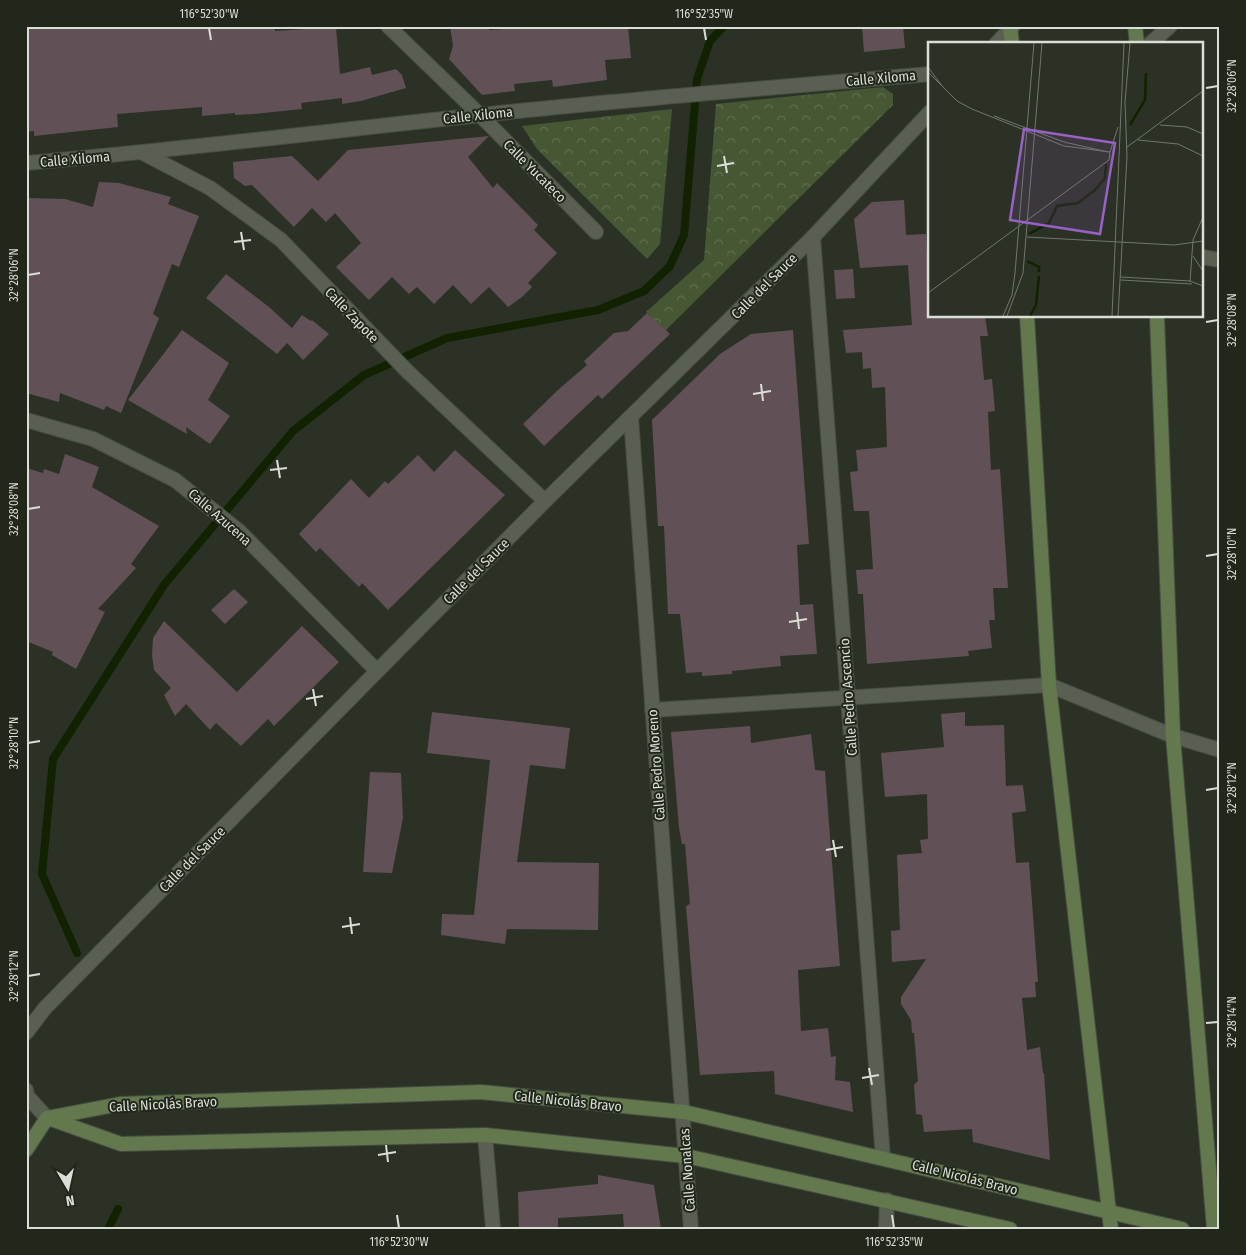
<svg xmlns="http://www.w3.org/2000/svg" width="1246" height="1255" font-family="'Fira Sans Condensed',sans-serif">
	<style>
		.park { fill: url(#park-crowns) }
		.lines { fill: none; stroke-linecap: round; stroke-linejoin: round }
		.stream { stroke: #122100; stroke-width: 8 }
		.building { fill: #615056 }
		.minor-casing { stroke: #474d42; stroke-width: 16 }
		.tertiary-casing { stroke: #474d42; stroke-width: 16 }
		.secondary-casing { stroke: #474d42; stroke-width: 16 }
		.minor { stroke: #596052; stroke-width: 14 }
		.tertiary { stroke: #596052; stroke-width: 14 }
		.secondary { stroke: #64784e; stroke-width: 14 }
		.ticks { fill: none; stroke: #daded6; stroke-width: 2 }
		.labels { text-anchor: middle; stroke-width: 4; stroke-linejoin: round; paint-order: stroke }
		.street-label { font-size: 14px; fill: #daded6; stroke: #21281b }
		.inset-river { fill: none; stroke: #122100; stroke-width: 2.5 }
		.inset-road { fill: none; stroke: #71776c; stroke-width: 1 }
		.view { fill: #9861c6; fill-opacity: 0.15; stroke: #9861c6; stroke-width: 2.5 }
		.inset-edge { fill: none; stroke: #daded6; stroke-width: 2.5 }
		.neatline { fill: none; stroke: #daded6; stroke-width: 2 }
		.ticks-label { font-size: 12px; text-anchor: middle; fill: #daded6 }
	</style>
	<defs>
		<pattern id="park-crowns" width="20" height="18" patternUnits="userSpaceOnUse" patternTransform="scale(1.25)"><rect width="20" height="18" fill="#455733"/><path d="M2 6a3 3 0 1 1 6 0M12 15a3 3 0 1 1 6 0" fill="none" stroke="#5f6f50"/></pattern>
	</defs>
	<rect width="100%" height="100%" fill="#2b3225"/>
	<!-- park -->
	<g class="park">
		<path d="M883 87 893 94V105L665 331 646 312 704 260 716 104Z"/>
		<path d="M672 109 660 244 647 259 537 149 522 126Z"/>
	</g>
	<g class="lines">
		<!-- stream -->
		<g class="stream">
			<path d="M77 953 42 874 53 759 164 585 293 431 364 375 447 338 598 310 644 291 670 266 684 235 697 79 710 41 724 26"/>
			<path d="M108 1229 118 1209"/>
		</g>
	</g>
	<!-- building -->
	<g class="building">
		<path d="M26 26H275V31L336 27 340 74 370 67 372 75 396 69 402 75 406 88 361 101 342 104V98L301 103 302 109 254 114 235 115V113L202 116V107L117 114 118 127 34 136V131L26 132V45L28 44Z"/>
		<path d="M450 26H490L489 30 542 26H628L631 58 605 60 607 80 553 87 552 80 514 84 515 91 482 95 449 59 453 46Z"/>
		<path d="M862 26H903L905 48 864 52Z"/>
		<path d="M489 136 468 157 493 188 497 183 538 225 534 230 557 253 528 283 532 287 522 297 508 307 489 287 471 304 453 285 434 304 417 287 409 294 392 277 369 300 336 267 361 243 335 213 326 222 312 208 294 227 252 185 245 186 234 178 233 162 292 156 318 181 348 150Z"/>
		<path d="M99 182 119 183 171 197 168 204 199 216 179 267 172 264 153 314 159 318 121 413 106 406 104 410 60 393 59 402 26 393V198L65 199 93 207Z"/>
		<path d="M904 200 906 235 926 234 928 275H930V316H985L988 336H980L984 380 992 379 995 411 988 412 991 470 1000 469 1008 588H993L995 620H989L992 648 968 651 969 656 867 664 863 594H858L856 570 873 569 869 511H854L850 472 858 471 856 450 887 447 885 387 872 388 871 368 863 369 862 352 846 353 843 330 912 325 908 265 860 268 854 219 872 202Z"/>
		<path d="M853 269 855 298 836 299 834 270Z"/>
		<path d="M226 274 269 307 292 328 302 315 311 321 312 320 329 334 303 360 287 343 277 354 206 298Z"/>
		<path d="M647 313 670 334 602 399 598 395 544 446 523 424 559 389 587 365 584 361 614 333 628 331Z"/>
		<path d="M182 330 229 363 208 400 230 416 210 444 186 427 187 434 128 400Z"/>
		<path d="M793 330 809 544 797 545 800 605 813 604 817 654 780 656 781 666 732 671V674L702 676V672L686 673 680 614H668L664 526H658L652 420 720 354 751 334Z"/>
		<path d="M455 450 505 495 388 610 362 583 359 587 320 548 316 552 299 534 351 479 369 498 385 481 388 484 418 455 434 472Z"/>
		<path d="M65 454 99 467 92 487 159 526 131 564 136 568 98 609 105 612 76 669 52 655 53 652 26 641V468L43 473 44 469 59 474Z"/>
		<path d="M234 589 248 602 225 624 211 610Z"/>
		<path d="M164 621 237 692 302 626 339 662 274 726 268 719 241 746 216 723 210 730 186 704 175 716 164 695 171 688 154 670 152 655 153 638Z"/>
		<path d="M432 712 570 728 565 769 530 765 517 862 599 863 598 930 507 929 505 944 441 935 442 914 474 915 490 760 427 753Z"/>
		<path d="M965 712V726L1004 725 1006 786 1023 785 1026 811 1012 813 1016 863 1029 862 1038 982H1035L1036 997 1022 998 1027 1050 1040 1047 1043 1073H1044L1050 1160 973 1142 972 1129 924 1132 922 1115 916 1114 914 1085 918 1081 914 1033H912L911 1020 901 1004V997L926 959 892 962 891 931 900 930 897 855 922 853 920 840 928 839 927 794 885 797 881 753 944 747 941 714Z"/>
		<path d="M750 726 751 743 811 734 815 770 825 771 840 966 798 970 801 1031 828 1028 831 1057 836 1056 835 1080 850 1082 853 1112 775 1094 774 1071 700 1075 686 906 690 904 685 844H682L679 828 671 732Z"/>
		<path d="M370 772 401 773 403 818 392 873 363 872Z"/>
		<path d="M598 1175 654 1185 661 1229H624L623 1214 558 1218V1229H519L518 1192 598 1184Z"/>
	</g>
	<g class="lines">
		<!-- minor casing -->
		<g class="minor-casing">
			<g id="minor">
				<path d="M388 26 480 115 596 232"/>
				<path d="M1150 44 1170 26"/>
				<path d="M143 153 210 188 281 240 407 371 545 501"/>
				<path d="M26 163C178 150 329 131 480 115 630 99 780 87 930 74"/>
				<path d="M813 237 883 1158"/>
				<path d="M1202 257 1220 260"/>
				<path d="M631 418 691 1229"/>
				<path d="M26 420 93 439 175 480 239 531 377 671"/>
				<path d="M652 710 1049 685 1173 736 1220 750"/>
				<path d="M485 1135 493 1229"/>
				<path d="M886 1229 887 1200"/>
			</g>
		</g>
		<!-- tertiary casing -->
		<g class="tertiary-casing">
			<g id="tertiary">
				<path d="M996 44 1013 26"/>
				<path d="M26 1033 45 1008 545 501 813 237 930 112"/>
				<path d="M26 1090 27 1096 47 1118"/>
			</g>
		</g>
		<!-- secondary casing -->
		<g class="secondary-casing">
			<g id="secondary">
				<path d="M1010 26 1012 44"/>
				<path d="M1135 26 1137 44"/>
				<path d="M1027 316 1049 685 1111 1229"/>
				<path d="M1157 316 1173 736 1214 1229"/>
				<path d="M47 1118 120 1104 481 1092 684 1112 1182 1229"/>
				<path d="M48 1118 121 1144 485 1135 686 1156 1010 1229"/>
				<path d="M26 1150 47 1118"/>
			</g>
		</g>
		<!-- minor -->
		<use href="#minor" class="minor"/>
		<!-- tertiary -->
		<use href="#tertiary" class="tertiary"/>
		<!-- secondary -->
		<use href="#secondary" class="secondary"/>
	</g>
	<!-- ticks -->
	<path class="ticks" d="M209 28 211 40M704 28 706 40M1206 88 1218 86M724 156 727 173M717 166 734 163M241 232 244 250M234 242 251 240M28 275 40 273M1206 322 1218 320M761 384 763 401M753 394 771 391M277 460 280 478M270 470 287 468M28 509 40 507M1206 556 1218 554M797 612 799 629M789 622 807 619M313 689 316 706M306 699 323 696M28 743 40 741M1206 790 1218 788M833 840 836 857M826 850 843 847M350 917 352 934M342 927 360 924M28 976 40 974M1206 1023 1218 1022M869 1068 872 1085M862 1078 879 1075M386 1145 388 1162M378 1155 396 1152M397 1215 399 1228M892 1215 894 1228"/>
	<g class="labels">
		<!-- street labels -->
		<g class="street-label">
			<text transform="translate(881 78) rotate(-5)" y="5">Calle Xiloma</text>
			<text transform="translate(478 115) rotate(-6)" y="5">Calle Xiloma</text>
			<text transform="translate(75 159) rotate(-5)" y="5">Calle Xiloma</text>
			<text transform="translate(535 171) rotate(45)" y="5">Calle Yucateco</text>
			<text transform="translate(764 286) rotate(-45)" y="5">Calle del Sauce</text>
			<text transform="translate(352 315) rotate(46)" y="5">Calle Zapote</text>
			<text transform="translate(220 517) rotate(41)" y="5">Calle Azucena</text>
			<text transform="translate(476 571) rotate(-45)" y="5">Calle del Sauce</text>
			<text transform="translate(848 697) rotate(-94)" y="5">Calle Pedro Ascencio</text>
			<text transform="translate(656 765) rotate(-94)" y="5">Calle Pedro Moreno</text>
			<text transform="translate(192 859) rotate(-45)" y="5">Calle del Sauce</text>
			<text transform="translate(568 1101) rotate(6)" y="5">Calle Nicolás Bravo</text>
			<text transform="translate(163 1104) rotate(-3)" y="5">Calle Nicolás Bravo</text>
			<text transform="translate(687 1170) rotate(-94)" y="5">Calle Nonalcas</text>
			<text transform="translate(965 1177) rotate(14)" y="5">Calle Nicolás Bravo</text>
		</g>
	</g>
	<!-- overview -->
	<g transform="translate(928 42)">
		<rect width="275" height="275" fill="#2b3225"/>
		<path class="inset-river" d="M202 83 217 58 218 31M101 192 121 181 129 164 150 161 167 148 177 136 178 122M99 219 111 225V230M102 274 108 263 111 234"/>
		<path class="inset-road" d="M0 25 14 44M0 30 29 59 44 67 136 104 182 110M66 74 136 100 180 110M232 83 259 85 275 92M210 98 250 102 275 114M199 105 275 49M182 110 190 85M99 195 246 203 275 199M265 214 275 229M193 235 262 239 275 244M193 238 264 242M262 240 265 198 275 175M0 251 181 118 182 110M75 274 84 253 87 231 106 1M79 274 95 231 114 1M184 274 196 1M190 274 199 115 197 60 202 1"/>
		<path class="view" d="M96 87 187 101 172 192 82 178Z"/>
		<rect width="275" height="275" class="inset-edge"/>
	</g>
	<!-- border -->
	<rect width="1246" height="1255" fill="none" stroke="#21281b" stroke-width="55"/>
	<!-- north arrow -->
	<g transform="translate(68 1188) rotate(171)" stroke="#21281b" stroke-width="4" paint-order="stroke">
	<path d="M0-4L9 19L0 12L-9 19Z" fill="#daded6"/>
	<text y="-8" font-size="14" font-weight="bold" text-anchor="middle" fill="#daded6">N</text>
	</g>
	<rect x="28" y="28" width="1190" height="1200" class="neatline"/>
	<g class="ticks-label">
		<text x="209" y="18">116°52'30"W</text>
		<text x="704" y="18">116°52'35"W</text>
		<text transform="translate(1232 86) rotate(-90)" y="4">32°28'06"N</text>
		<text transform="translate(14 275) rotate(-90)" y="4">32°28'06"N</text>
		<text transform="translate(1232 320) rotate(-90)" y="4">32°28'08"N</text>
		<text transform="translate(14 509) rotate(-90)" y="4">32°28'08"N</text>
		<text transform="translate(1232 554) rotate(-90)" y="4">32°28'10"N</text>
		<text transform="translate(14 743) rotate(-90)" y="4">32°28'10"N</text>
		<text transform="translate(1232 788) rotate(-90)" y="4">32°28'12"N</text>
		<text transform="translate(14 976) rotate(-90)" y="4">32°28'12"N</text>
		<text transform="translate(1232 1022) rotate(-90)" y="4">32°28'14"N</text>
		<text x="399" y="1246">116°52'30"W</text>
		<text x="894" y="1246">116°52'35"W</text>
	</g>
</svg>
